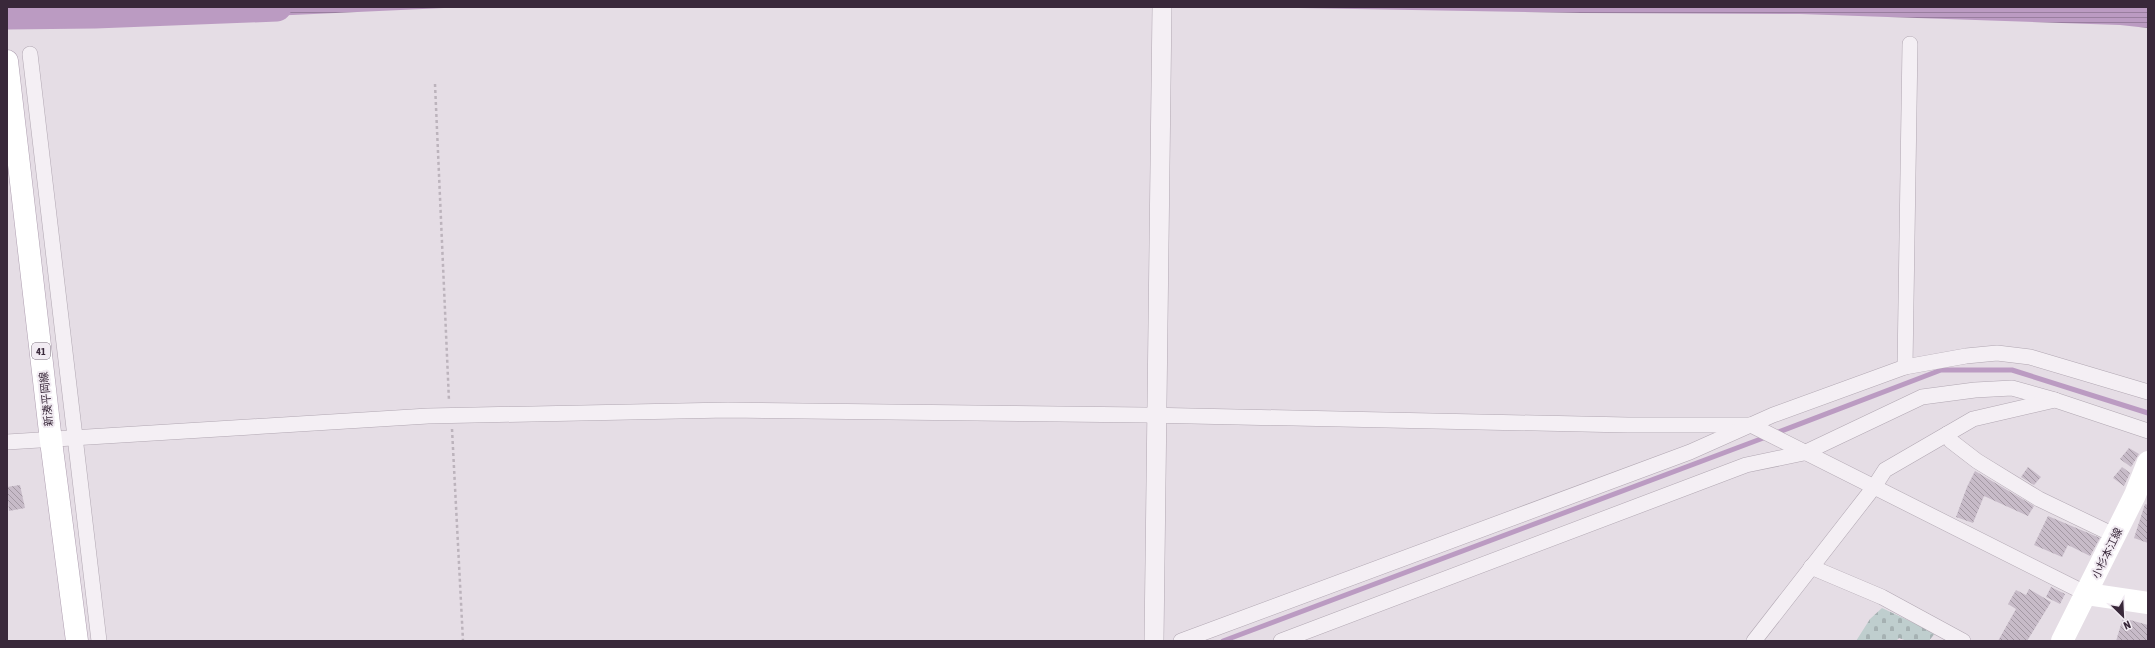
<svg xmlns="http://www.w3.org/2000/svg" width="2155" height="648" font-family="'Asap Condensed','Noto Sans JP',sans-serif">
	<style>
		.cemetery { fill: url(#cemetery-stones) }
		.water { fill: url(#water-rules) }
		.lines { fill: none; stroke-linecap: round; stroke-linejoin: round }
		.stream { stroke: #bb9bc2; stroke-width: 5 }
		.river { stroke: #bb9bc2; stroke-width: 29 }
		.building { fill: url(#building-back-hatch) }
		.minor-casing { stroke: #b1a7b2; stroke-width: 16 }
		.tertiary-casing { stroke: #b1a7b2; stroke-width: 20 }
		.primary-casing { stroke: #ae9eb0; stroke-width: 23 }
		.path { stroke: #bcb3bc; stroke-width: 2.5; stroke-dasharray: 3 3; stroke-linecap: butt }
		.minor { stroke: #f4eff4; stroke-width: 15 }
		.tertiary { stroke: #f4eff4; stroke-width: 19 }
		.secondary { stroke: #fff; stroke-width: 22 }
		.primary { stroke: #fff; stroke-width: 22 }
		.labels { text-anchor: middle; stroke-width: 4; stroke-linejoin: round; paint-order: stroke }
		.shield { fill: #f2ecf3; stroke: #706372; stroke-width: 1 }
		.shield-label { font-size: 10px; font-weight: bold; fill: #39283a }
		.street-label { font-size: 11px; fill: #39283a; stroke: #f2ecf3 }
	</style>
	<defs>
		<pattern id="cemetery-stones" width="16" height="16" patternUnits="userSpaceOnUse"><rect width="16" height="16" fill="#bfcece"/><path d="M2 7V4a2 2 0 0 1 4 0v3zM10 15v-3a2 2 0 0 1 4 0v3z" fill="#a5b1b2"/></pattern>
		<pattern id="water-rules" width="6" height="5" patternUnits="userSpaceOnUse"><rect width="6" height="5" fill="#bb9bc2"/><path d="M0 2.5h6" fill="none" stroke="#997e9f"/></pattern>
		<pattern id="building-back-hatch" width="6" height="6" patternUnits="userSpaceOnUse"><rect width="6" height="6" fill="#c7bbc8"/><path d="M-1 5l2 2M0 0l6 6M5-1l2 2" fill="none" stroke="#a398a3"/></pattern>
	</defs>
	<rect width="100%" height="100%" fill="#e5dde5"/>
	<!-- cemetery -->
	<path class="cemetery" d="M1882 608 1935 633 1929 641H1907L1899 638 1896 641H1856L1870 619Z"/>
	<!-- water -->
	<g class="water">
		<path d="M208 7H466L207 19Z"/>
		<path d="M1248 7H2148V28L2120 25 1800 14 1581 13Z"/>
	</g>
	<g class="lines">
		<!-- stream -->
		<g class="stream">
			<path d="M1776 433 1941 370H2012L2148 413"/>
			<path d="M1223 641 1766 437"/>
		</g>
		<!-- river -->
		<path class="river" d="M7 15 95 14 277 7"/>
	</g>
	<!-- building -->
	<g class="building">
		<path d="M2129 448 2139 454 2131 467 2120 459Z"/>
		<path d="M2028 467 2041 477 2034 485 2021 477Z"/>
		<path d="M2122 467 2130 473 2124 486 2113 478Z"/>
		<path d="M1975 471 2034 506 2028 516 1984 496 1973 523 1956 517 1967 487Z"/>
		<path d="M20 485 25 508 9 511 7 487Z"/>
		<path d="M2145 504 2148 505V543L2134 538Z"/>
		<path d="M2048 516 2100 538 2090 556 2068 545 2062 557 2034 545Z"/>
		<path d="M2051 587 2065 594 2060 604 2046 597Z"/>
		<path d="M2029 589 2051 602 2027 641H1998L2016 609 2008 604 2016 590 2026 595Z"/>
		<path d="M2123 618 2148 625V641H2116Z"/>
	</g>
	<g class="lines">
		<!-- minor casing -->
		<g class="minor-casing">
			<g id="minor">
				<path d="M30 54 99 641"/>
				<path d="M1905 367 1910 44"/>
				<path d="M1947 434 1951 441 1977 461 2039 499 2116 536"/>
				<path d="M7 442 428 416 728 410 1145 415 1628 425H1751L2087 594"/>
				<path d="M1811 567 1882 597 1963 641"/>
				<path d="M1181 641 1690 452 1773 415 1905 367 1966 356 1997 353 2030 357 2148 392"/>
				<path d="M1281 641 1746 465 1804 453 1922 397 1975 390 2012 388 2055 400"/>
				<path d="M1754 641 1874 487 1885 470 1973 419 2055 400 2148 431"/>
			</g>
		</g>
		<!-- tertiary casing -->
		<g class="tertiary-casing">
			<path id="tertiary" d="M1154 641 1162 7"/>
		</g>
		<!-- primary casing -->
		<g class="primary-casing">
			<path id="primary" d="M7 61 51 441 77 641"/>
		</g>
		<!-- path -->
		<g class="path">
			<path d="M435 84 449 401"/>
			<path d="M452 429 463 641"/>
		</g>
		<!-- minor -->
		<use href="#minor" class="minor"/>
		<!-- tertiary -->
		<use href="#tertiary" class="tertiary"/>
		<!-- secondary -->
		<g class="secondary">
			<path d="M2087 594 2148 603"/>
			<path d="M2062 641 2135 495 2148 462"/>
		</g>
		<!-- primary -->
		<use href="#primary" class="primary"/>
	</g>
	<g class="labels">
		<!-- shield labels -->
		<rect class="shield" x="32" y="343" width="18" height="16" rx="3"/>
		<g class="shield-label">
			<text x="41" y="355">41</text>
		</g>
		<!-- street labels -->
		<g class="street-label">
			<text transform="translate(46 399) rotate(-96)" y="4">新湊平岡線</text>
			<text transform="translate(2107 553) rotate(-64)" y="4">小杉本江線</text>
		</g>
	</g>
	<!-- border -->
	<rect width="2155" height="648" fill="none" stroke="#39283a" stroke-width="16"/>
	<!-- north arrow -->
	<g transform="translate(2123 616) rotate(156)" stroke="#f2ecf3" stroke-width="3" paint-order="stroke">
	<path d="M0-3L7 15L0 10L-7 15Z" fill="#39283a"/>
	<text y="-6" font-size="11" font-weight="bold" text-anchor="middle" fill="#39283a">N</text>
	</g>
</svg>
